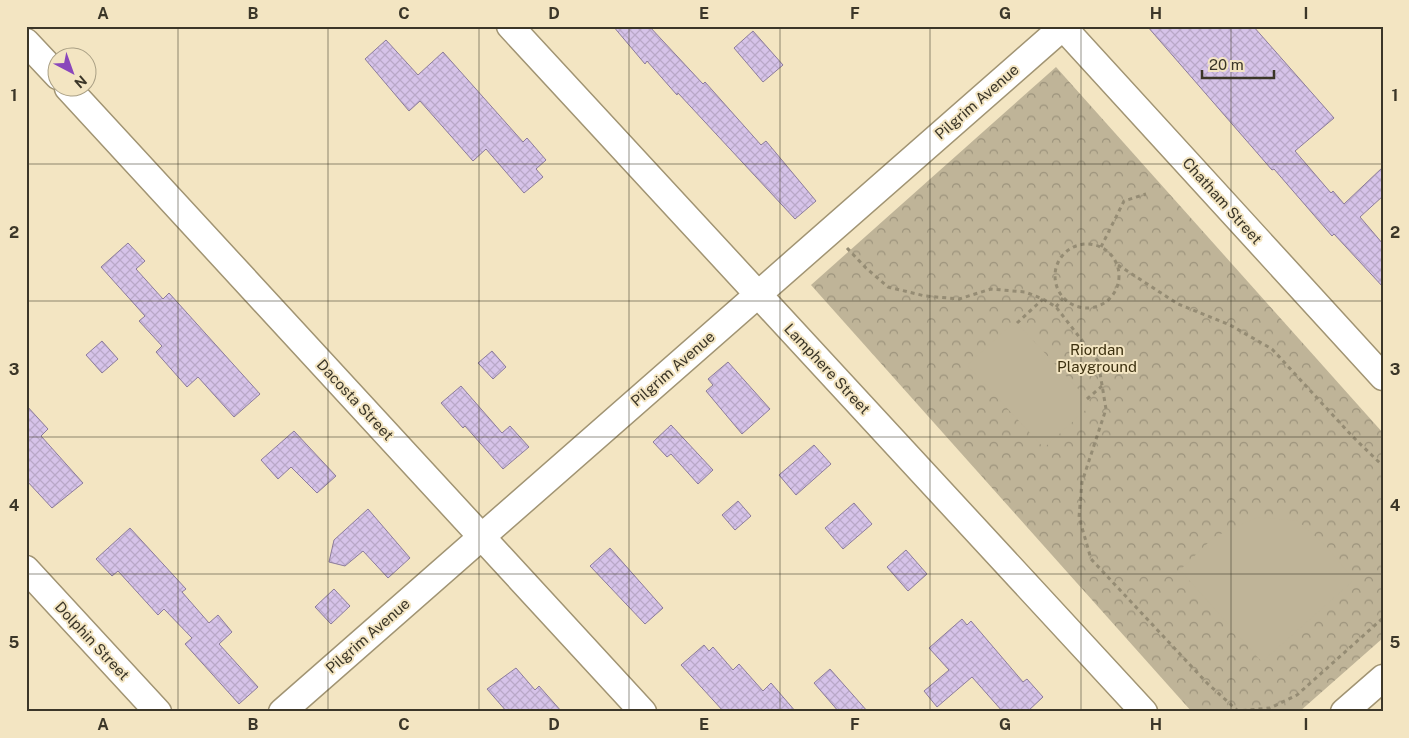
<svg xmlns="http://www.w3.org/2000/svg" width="1409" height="738" font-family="'Public Sans',sans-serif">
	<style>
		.park { fill: url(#park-crowns) }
		.pitch { fill: #bfb498 }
		.building { fill: url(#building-cross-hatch); stroke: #8c7c9a }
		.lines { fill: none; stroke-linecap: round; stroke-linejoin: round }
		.minor-casing { stroke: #a19473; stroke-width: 29 }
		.path { stroke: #958c74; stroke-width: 3; stroke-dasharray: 4 4; stroke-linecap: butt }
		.minor { stroke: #fff; stroke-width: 26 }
		.grid { fill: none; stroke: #3b3628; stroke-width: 1; stroke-opacity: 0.55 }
		.labels { text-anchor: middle; stroke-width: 4; stroke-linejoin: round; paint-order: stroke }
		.street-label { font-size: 15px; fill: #3b3628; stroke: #f3e5c2 }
		.park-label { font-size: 15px; fill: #3c300f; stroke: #f3e5c2 }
		.neatline { fill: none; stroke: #3b3628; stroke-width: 2 }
		.grid-label { font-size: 16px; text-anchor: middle; font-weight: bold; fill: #3b3628 }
	</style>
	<defs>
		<pattern id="park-crowns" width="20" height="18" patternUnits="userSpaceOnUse" patternTransform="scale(1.25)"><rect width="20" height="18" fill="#bfb498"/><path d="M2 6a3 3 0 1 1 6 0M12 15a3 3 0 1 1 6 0" fill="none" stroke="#9c937c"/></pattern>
		<pattern id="building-cross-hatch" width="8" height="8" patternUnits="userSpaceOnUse" patternTransform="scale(1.25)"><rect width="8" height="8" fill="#d6c3e9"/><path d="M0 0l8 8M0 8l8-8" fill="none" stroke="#b9a8c8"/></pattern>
	</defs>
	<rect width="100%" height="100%" fill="#f3e5c2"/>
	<!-- park -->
	<path class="park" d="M1056 67 1383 433V638L1299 712H1192L811 285Z"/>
	<!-- pitch -->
	<g class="pitch">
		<path d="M1015 321 1092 404 1044 448 967 365Z"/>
		<path d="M1258 517 1298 521 1327 547 1354 580 1262 662 1180 570 1214 537Z"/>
	</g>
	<!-- building -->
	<g class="building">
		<path d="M613 26H649L703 84 705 82 761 145 766 141 816 201 795 219 678 93 677 95 647 61 645 64Z"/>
		<path d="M1147 26H1253L1334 118 1295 151 1331 193 1333 191 1344 204 1383 167V196L1360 217 1383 244V287L1334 234 1332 236 1274 169 1272 170Z"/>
		<path d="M753 31 783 65 763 82 734 48Z"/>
		<path d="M386 40 418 75 443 52 523 142 527 138 546 160 536 169 543 177 524 193 486 149 473 161 420 101 409 111 365 59Z"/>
		<path d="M128 243 145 261 136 269 163 299 169 293 260 394 234 417 198 377 187 387 156 352 162 346 139 321 145 316 101 267Z"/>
		<path d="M102 341 118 359 102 373 86 355Z"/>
		<path d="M492 351 506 367 493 379 478 363Z"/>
		<path d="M728 362 770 409 742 434 706 391 713 385 708 379Z"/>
		<path d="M461 386 502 433 510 426 529 447 503 469 465 426 463 428 441 403Z"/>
		<path d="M26 405 48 429 41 436 83 483 52 508 26 480Z"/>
		<path d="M671 425 713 470 698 484 671 454 667 457 653 442Z"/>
		<path d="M294 431 336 476 317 493 291 467 278 479 261 460Z"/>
		<path d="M814 445 831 464 796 495 779 475Z"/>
		<path d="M738 501 751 516 735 530 722 515Z"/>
		<path d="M854 503 872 524 843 549 825 528Z"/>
		<path d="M368 509 410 558 388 578 363 551 345 566 329 562 334 540Z"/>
		<path d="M130 528 186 589 182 592 209 623 218 615 232 632 219 644 258 687 239 704 185 644 192 638 164 609 158 615 118 571 112 576 96 559Z"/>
		<path d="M610 548 663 608 645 624 590 566Z"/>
		<path d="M906 550 927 574 908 591 887 567Z"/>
		<path d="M334 589 350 606 331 624 315 607Z"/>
		<path d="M962 619 967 625 971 621 1023 682 1027 679 1043 697 1027 712H1003L972 677 937 707 924 691 949 670 929 648Z"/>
		<path d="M704 645 709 651 713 647 733 670 739 664 763 691 771 683 796 712H724L681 665Z"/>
		<path d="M516 668 535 690 539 686 562 712H507L487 689Z"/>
		<path d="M830 669 868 712H839L814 683Z"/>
	</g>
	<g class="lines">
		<!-- minor casing -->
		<g class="minor-casing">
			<g id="minor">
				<path d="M510 26 1144 712"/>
				<path d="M1062 26 1383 377"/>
				<path d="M26 42 58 76"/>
				<path d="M68 88 643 712"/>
				<path d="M26 569 158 712"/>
				<path d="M282 712 1064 26"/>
				<path d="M1344 712 1383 678"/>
			</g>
		</g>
		<!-- path -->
		<g class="path">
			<circle cx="1087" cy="276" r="32"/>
			<path d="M1101 247 1124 201 1146 194"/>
			<path d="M847 248 866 268 888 287 925 296 959 299 991 289 1025 292 1043 299 1056 307 1098 361 1106 409 1082 482 1079 517 1091 559 1207 683 1238 711 1270 708 1297 695 1383 618"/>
			<path d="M1118 265 1178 304 1230 325 1272 349 1353 437 1383 466"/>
			<path d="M1056 307 1063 298"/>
			<path d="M1017 323 1043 299"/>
			<path d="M1087 399 1102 386"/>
		</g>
		<!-- minor -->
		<use href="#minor" class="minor"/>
	</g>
	<!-- grid -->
	<path class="grid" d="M178 26V712M328 26V712M479 26V712M629 26V712M780 26V712M930 26V712M1081 26V712M1231 26V712M26 164H1383M26 301H1383M26 437H1383M26 574H1383"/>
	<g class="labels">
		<!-- street labels -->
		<g class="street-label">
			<text transform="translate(977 102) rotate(-41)" y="5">Pilgrim Avenue</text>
			<text transform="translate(1222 201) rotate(48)" y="5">Chatham Street</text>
			<text transform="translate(673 369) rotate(-41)" y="5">Pilgrim Avenue</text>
			<text transform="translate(827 369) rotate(47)" y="5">Lamphere Street</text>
			<text transform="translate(355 400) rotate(47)" y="5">Dacosta Street</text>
			<text transform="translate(368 636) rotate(-41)" y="5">Pilgrim Avenue</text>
			<text transform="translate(92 641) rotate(47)" y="5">Dolphin Street</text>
		</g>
		<!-- park labels -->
		<g class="park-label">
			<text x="1097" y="355">Riordan<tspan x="1097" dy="17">Playground</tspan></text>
		</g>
	</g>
	<!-- border -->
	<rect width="1409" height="738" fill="none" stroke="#f3e5c2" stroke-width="55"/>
	<!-- north arrow -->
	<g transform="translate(72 72) rotate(139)"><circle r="24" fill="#f3e5c2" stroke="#a99f84"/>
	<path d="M0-4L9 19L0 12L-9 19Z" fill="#8a47bb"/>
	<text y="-8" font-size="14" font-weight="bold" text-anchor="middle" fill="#3b3628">N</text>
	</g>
	<!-- scale -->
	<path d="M1202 70v8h72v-8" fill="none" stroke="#3b3628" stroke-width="2.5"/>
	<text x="1209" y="70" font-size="15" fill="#3b3628" stroke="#f3e5c2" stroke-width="4" paint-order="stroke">20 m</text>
	<rect x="28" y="28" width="1354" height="682" class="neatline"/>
	<g class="grid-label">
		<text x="103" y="19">A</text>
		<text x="253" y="19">B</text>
		<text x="404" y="19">C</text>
		<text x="554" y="19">D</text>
		<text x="704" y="19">E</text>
		<text x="855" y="19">F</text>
		<text x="1005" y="19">G</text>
		<text x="1156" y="19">H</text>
		<text x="1306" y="19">I</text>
		<text x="14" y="101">1</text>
		<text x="1395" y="101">1</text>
		<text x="14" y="238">2</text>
		<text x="1395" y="238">2</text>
		<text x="14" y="375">3</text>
		<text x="1395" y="375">3</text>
		<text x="14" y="511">4</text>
		<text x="1395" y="511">4</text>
		<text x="14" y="648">5</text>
		<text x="1395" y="648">5</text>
		<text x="103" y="730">A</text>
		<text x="253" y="730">B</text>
		<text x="404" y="730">C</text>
		<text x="554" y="730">D</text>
		<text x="704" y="730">E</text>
		<text x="855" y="730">F</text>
		<text x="1005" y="730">G</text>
		<text x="1156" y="730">H</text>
		<text x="1306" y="730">I</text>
	</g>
</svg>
